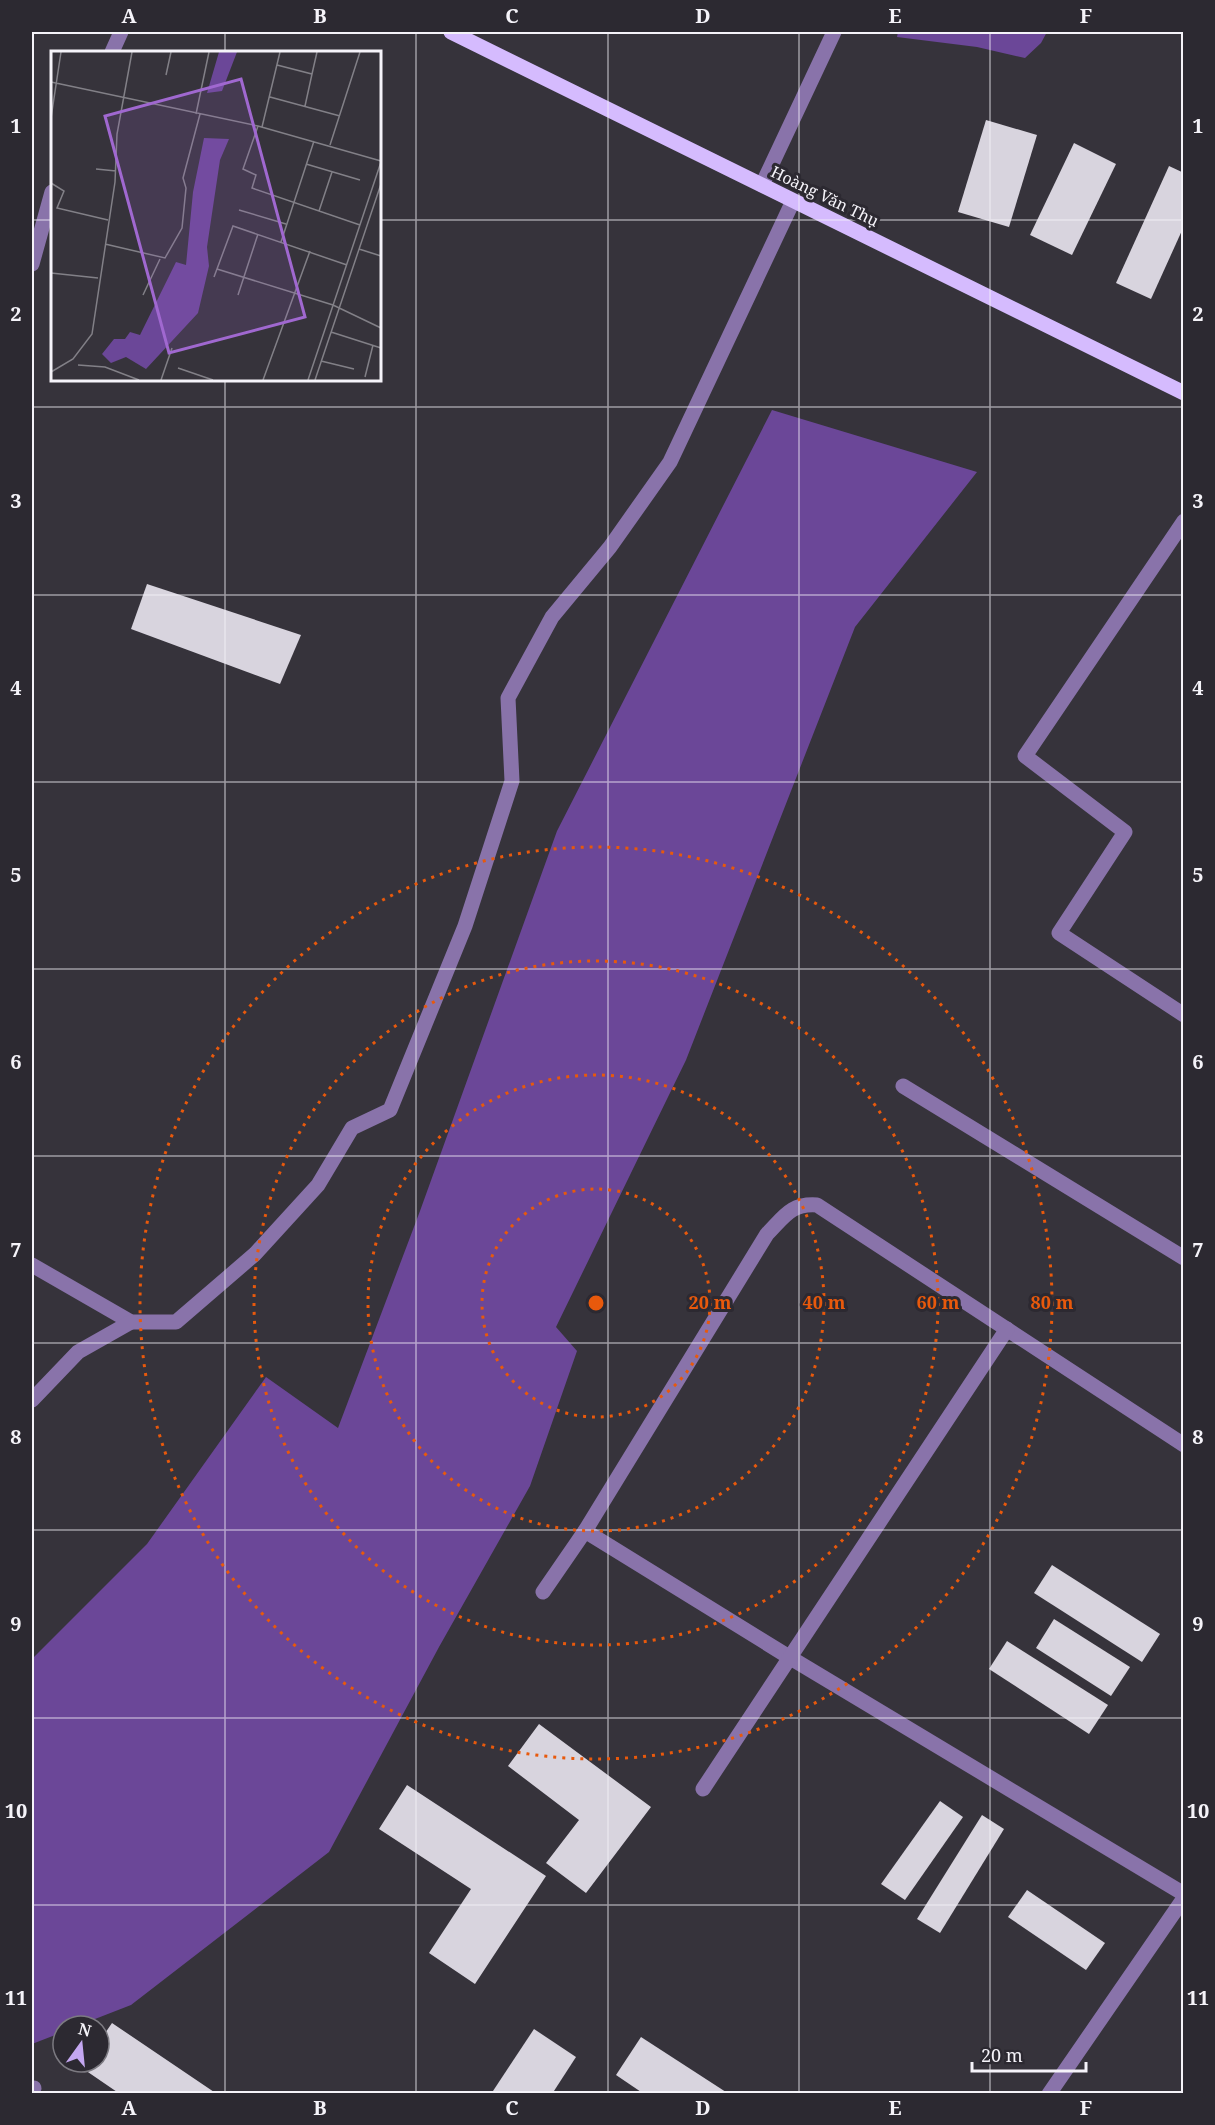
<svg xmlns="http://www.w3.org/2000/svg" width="1215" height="2125" font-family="'Noto Serif',serif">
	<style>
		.water { fill: #6b4798 }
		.building { fill: #d8d4de }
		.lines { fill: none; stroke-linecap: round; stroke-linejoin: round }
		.minor { stroke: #8973aa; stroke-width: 15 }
		.major { stroke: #d5bbfe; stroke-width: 15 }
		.grid { fill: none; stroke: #f5f3f9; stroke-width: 1.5; stroke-opacity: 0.55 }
		.ring { fill: none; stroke: #e8590c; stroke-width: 3; stroke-dasharray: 3 6 }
		.labels { text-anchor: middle; stroke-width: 6; stroke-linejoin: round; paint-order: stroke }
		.street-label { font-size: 16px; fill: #f5f3f9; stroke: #2c2931 }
		.inset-road { fill: none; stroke: #828087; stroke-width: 1.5 }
		.view { fill: #a068d0; fill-opacity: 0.15; stroke: #a068d0; stroke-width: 3 }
		.inset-edge { fill: none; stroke: #f5f3f9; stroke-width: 3 }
		.centre { fill: #e8590c; stroke: #2c2931; stroke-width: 3 }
		.ring-label { font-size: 18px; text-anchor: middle; font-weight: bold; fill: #e8590c; stroke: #2c2931; stroke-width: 6; stroke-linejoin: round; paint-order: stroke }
		.neatline { fill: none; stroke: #f5f3f9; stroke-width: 2 }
		.grid-label { font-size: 20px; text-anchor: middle; font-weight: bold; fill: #f5f3f9 }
	</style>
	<rect width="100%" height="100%" fill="#36333b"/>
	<!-- water -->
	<g class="water">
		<path d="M898 32H1047L1041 43 1025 58 977 47 897 37Z"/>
		<path d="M772 410 977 472 855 627 686 1060 556 1327 577 1351 530 1486 439 1647 329 1852 131 2005 77 2026H63V2032L32 2044V1659L147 1544 266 1377 338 1428 420 1211 557 831Z"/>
	</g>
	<!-- building -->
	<g class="building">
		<path d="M986 120 1037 135 1009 227 958 212Z"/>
		<path d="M1074 143 1116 164 1072 255 1030 235Z"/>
		<path d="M1169 166 1184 173V226L1151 299 1116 283Z"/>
		<path d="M147 584 301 635 280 684 131 629Z"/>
		<path d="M1052 1565 1160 1634 1142 1662 1034 1593Z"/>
		<path d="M1054 1619 1130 1667 1111 1696 1036 1648Z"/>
		<path d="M1007 1641 1108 1705 1089 1734 989 1669Z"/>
		<path d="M539 1724 651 1807 586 1893 546 1863 579 1820 508 1766Z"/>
		<path d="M407 1785 546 1876 475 1984 429 1953 471 1889 379 1829Z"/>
		<path d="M940 1801 963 1817 905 1900 881 1884Z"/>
		<path d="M982 1815 1004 1829 940 1933 917 1919Z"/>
		<path d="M1027 1890 1105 1943 1086 1970 1008 1917Z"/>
		<path d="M112 2023 217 2094H120L82 2068 85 2062H99V2042Z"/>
		<path d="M534 2029 576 2057 552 2094H491Z"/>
		<path d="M641 2037 729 2094H644L616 2075Z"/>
	</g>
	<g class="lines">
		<!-- minor -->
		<g class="minor">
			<path d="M112 52 121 32"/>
			<path d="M762 185 834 32"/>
			<path d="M32 264 52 192"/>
			<path d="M1184 521 1025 756 1125 832 1059 933 1184 1015"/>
			<path d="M903 1086 1184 1258"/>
			<path d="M32 1265 131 1322H176L255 1254 318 1185 352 1128 390 1110 465 926 512 781 508 698 552 617 610 547 670 462 793 201"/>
			<path d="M32 1400 78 1352 131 1322"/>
			<path d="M585 1531 789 1657 1184 1894"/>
			<path d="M543 1592 585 1531 767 1234C784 1217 791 1203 817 1205L1184 1445"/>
			<path d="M703 1789 1007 1329"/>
			<path d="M32 2092 34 2088"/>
			<path d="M1049 2094 1184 1898"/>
		</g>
		<!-- major -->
		<path class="major" d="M451 32 1184 393"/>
	</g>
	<!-- grid -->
	<path class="grid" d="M225 32V52M416 32V2094M608 32V2094M799 32V2094M990 32V2094M32 220H52M380 220H1184M225 380V2094M32 407H1184M32 595H1184M32 782H1184M32 969H1184M32 1156H1184M32 1343H1184M32 1530H1184M32 1718H1184M32 1905H1184"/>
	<!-- distance rings -->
	<g class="ring">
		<circle cx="596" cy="1303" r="114"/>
		<circle cx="596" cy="1303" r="228"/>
		<circle cx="596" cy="1303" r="342"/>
		<circle cx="596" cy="1303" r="456"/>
	</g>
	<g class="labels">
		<!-- street labels -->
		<g class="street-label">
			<text transform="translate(825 196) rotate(26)" y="6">Hoàng Văn Thụ</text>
		</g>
	</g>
	<!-- overview -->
	<g transform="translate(51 51)">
		<rect width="330" height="330" fill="#36333b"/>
		<path d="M168 1H186L171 40 156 42ZM153 87 178 88 169 109 156 196 158 215 147 262 95 318 75 306 60 312 51 303 63 288H74L79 281 89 284 125 211 135 214 142 141Z" fill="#6b4798"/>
		<path class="inset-road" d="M226 14 261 23 266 1M115 24 120 1M0 31 207 75 330 110M219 46 289 65M254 55 261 23M145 63 158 1M207 75 192 118 205 124 201 137 309 174M211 76 229 1M279 94 309 1M0 112V67L10 1M255 113 309 129M45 118 65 120M0 132 13 140 6 157 57 169M188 159 235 173M268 160 281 121M230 191 263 90M54 193 114 207 131 177 135 137 132 127 149 63M308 198 330 205M166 218 282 254 330 277M0 222 47 227M163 226 182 175 296 214M92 244 109 208M187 244 207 183M280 281 330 297M270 310 303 318M27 314 54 316 88 329M127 317 162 329M0 321 22 308 41 283 64 131 66 83 81 1M314 326 322 294M110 329 121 297M212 329 259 200M257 329 330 111M264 329 330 133"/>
		<path class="view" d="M190 28 254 266 118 302 54 65Z"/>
		<rect width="330" height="330" class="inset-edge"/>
	</g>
	<circle cx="596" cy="1303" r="9" class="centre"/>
	<g class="ring-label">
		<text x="710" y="1309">20 m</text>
		<text x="824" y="1309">40 m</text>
		<text x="938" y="1309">60 m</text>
		<text x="1052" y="1309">80 m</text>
	</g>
	<!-- border -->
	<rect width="1215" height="2125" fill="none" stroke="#2c2931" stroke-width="66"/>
	<!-- north arrow -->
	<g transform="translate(81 2044) rotate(15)"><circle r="28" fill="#2c2931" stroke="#7c7a81" stroke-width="1.5"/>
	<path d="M0-4.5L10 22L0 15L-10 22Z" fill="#c4a7f1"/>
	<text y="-9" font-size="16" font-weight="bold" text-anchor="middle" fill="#f5f3f9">N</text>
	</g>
	<!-- scale -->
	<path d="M972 2062v9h114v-9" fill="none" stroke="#f5f3f9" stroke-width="3"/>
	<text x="981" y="2062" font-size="18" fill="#f5f3f9" stroke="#2c2931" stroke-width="4.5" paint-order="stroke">20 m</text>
	<rect x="33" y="33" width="1149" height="2059" class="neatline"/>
	<g class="grid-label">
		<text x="129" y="23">A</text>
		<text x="320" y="23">B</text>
		<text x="512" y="23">C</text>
		<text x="703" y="23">D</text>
		<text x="895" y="23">E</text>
		<text x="1086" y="23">F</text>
		<text x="16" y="133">1</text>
		<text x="1198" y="133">1</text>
		<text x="16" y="321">2</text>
		<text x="1198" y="321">2</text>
		<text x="16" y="508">3</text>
		<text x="1198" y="508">3</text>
		<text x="16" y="695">4</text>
		<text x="1198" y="695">4</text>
		<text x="16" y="882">5</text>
		<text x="1198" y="882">5</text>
		<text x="16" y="1069">6</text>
		<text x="1198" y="1069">6</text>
		<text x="16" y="1257">7</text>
		<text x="1198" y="1257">7</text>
		<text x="16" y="1444">8</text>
		<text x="1198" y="1444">8</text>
		<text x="16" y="1631">9</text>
		<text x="1198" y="1631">9</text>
		<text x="16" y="1818">10</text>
		<text x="1198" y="1818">10</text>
		<text x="16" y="2005">11</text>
		<text x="1198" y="2005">11</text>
		<text x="129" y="2115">A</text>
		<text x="320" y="2115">B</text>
		<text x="512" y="2115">C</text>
		<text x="703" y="2115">D</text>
		<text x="895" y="2115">E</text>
		<text x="1086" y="2115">F</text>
	</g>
</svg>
